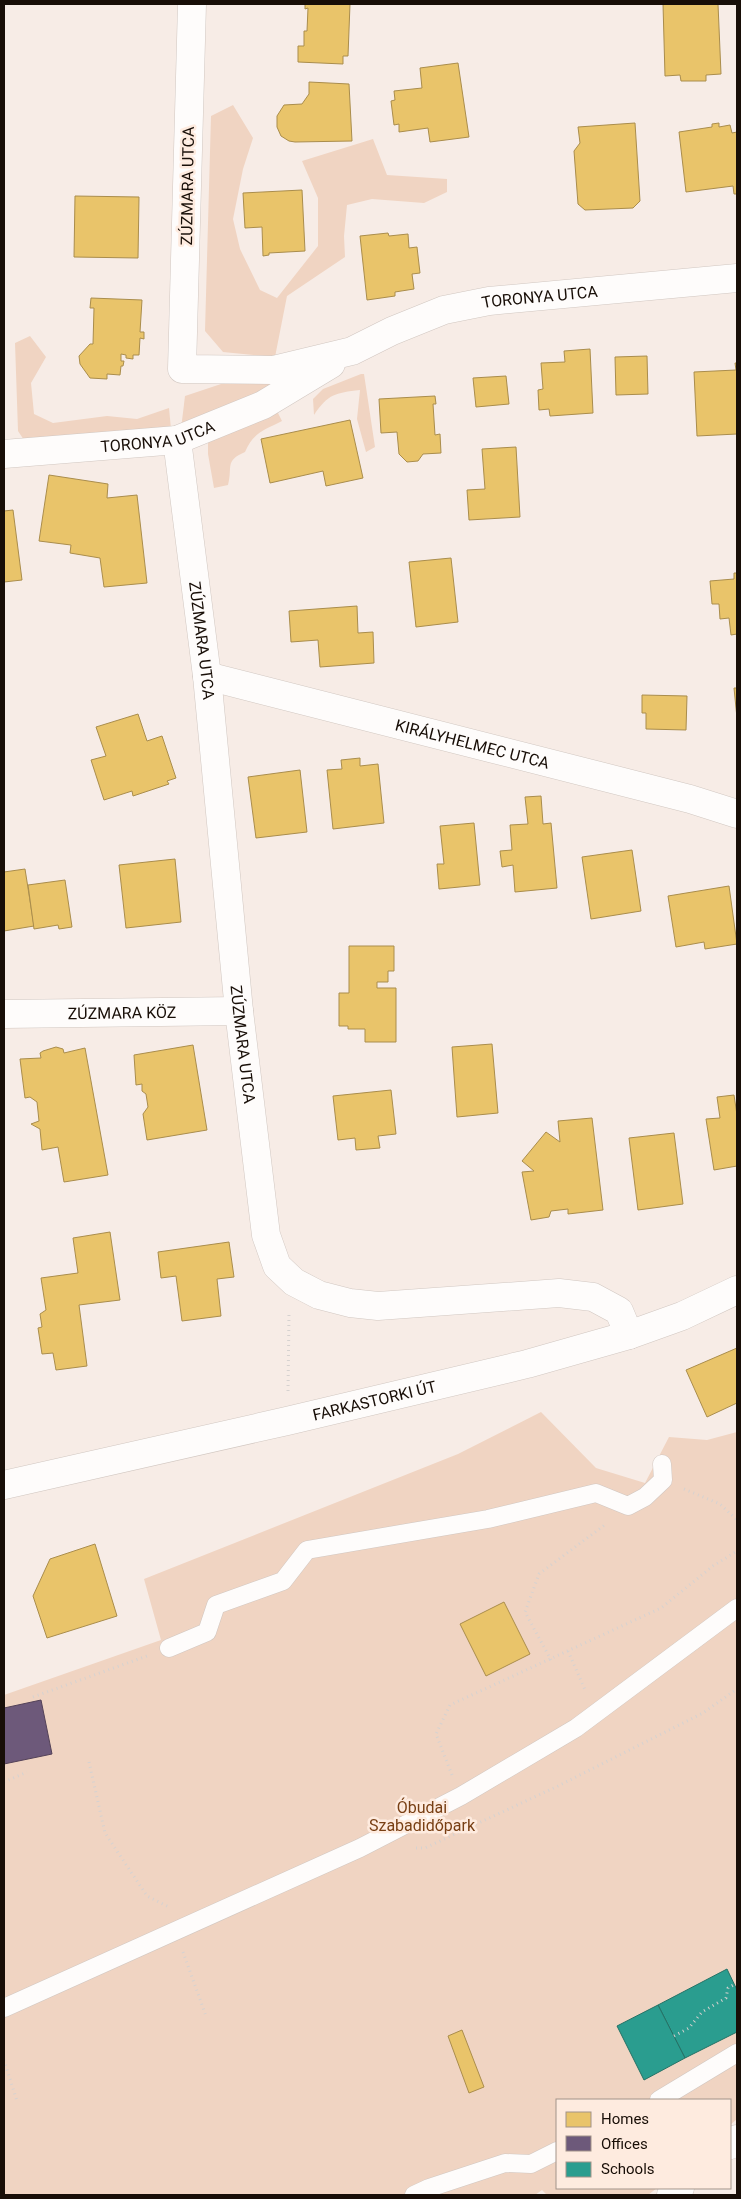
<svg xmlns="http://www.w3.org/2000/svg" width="741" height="2199" font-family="Roboto,sans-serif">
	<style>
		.green { fill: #f0d4c2 }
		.homes { fill: #e9c46a; stroke: #aa8d4c }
		.offices { fill: #6d597a; stroke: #544258 }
		.schools { fill: #2a9d8f; stroke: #257266 }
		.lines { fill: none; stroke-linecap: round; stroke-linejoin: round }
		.lane-casing { stroke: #d1c7c1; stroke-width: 19 }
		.street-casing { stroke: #d1c7c1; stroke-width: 29 }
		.secondary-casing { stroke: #d1c7c1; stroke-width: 29 }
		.path { stroke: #d6d2d0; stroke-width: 3; stroke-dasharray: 1 4; stroke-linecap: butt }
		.lane { stroke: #fefcfb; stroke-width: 18 }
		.street { stroke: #fefcfb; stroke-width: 28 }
		.secondary { stroke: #fefcfb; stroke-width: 28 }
		.labels { text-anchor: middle; stroke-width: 5; stroke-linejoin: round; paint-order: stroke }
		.street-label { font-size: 16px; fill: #180e07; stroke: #feebdf }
		.park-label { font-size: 16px; fill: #783f14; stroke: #feebdf }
	</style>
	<rect width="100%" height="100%" fill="#f7ece6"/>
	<!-- green -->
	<g class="green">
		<path d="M233 105 253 138 243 169 233 219 240 249 260 290 277 298 318 246V198L302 161 373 139 387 175 447 179V192L424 203 372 199 347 205 344 236 345 257 287 296 275 357 223 352 205 331 211 116Z"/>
		<path d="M30 336 46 357 31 383 34 414 53 423 107 416 137 419 169 408 171 429 143 437 73 435 26 443 18 431 15 343Z"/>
		<path d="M282 374 267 396 181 429 185 396 245 376Z"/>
		<path d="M361 374H364L375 447 366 452 357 419 360 390C335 393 328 394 314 415L313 399 323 389Z"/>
		<path d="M276 409 282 421C264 430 253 433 245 452 224 461 233 467 228 485L214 488 208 454V440Z"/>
		<path d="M541 1412 596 1468 645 1483 669 1437 707 1440 737 1432V2119L730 2125V2100H557V2188H657L648 2195H547L542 2190 535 2195H4V1695L161 1640 144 1579 458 1454Z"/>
	</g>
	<!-- homes -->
	<g class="homes">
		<path d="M305 4H350L348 56H343V64L298 62V46H304V31H307L308 8 305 9Z"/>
		<path d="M663 4H718L721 74 706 75V81H681L680 75 665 76Z"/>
		<path d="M458 63 469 137 430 142 428 128 399 132V124L394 125 391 101 395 100 394 91 422 88 420 68Z"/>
		<path d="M309 82 349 84 352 141 295 142 289 141 281 136 277 127V116L284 105 302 104 309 94Z"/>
		<path d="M635 123 640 201 633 208 585 210 578 204 574 151 580 143 578 127Z"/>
		<path d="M719 123V127L730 125 732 133 737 132V194H734L733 186 686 192 679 132 712 127V124Z"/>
		<path d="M302 190 305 251 269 253V255L263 256 262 227 245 228 243 193Z"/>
		<path d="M75 196 139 197 138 258 74 257Z"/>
		<path d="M388 233 389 236 408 234 409 248 417 247 420 273 412 274 414 289 395 292V296L367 300 360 236Z"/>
		<path d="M91 298 142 300 140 332H144V339L140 338 139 355H133V359L126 358V355L121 354V361H124L123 366H121L120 375 107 374V379L90 378 80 364 79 356 90 344H93L94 308H90Z"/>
		<path d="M590 349 593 413 550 416 549 409 539 410 538 390 543 389 541 363 565 362 564 351Z"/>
		<path d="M647 356 648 394 616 395 615 357Z"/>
		<path d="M735 363H737V434L697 436 694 372 736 370Z"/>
		<path d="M506 376 509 404 476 407 473 378Z"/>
		<path d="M435 396 436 404H433L435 435 440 434 441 453 423 454 418 461 407 462 399 454 397 432 381 433 379 399Z"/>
		<path d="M350 420 363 478 326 486 323 471 270 483 261 439Z"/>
		<path d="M516 447 520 517 469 520 467 490 485 489 482 449Z"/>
		<path d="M49 475 108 484 107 498 137 495 147 583 104 587 100 558 70 553 71 545 39 541Z"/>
		<path d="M13 510 22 580 4 582V511Z"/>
		<path d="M451 558 458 622 416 627 409 562Z"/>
		<path d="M734 573H737V634L731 635 729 618 720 619 719 604H712L710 581 734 579Z"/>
		<path d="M357 606 358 633 373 632 374 663 320 667 318 640 291 642 289 611Z"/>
		<path d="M734 688H737V718Z"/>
		<path d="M642 695 687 696 686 730 646 729V713H642Z"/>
		<path d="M138 714 147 741 162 736 176 778 167 781 169 784 133 796 132 791 104 800 91 760 106 756 96 727Z"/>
		<path d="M360 758V766L378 764 384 823 333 829 327 770 342 769 341 760Z"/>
		<path d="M300 770 307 832 256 838 248 777Z"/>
		<path d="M541 796 543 824 551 823 557 888 515 892 513 865 502 867 500 851 512 850 510 825 528 824 525 797Z"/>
		<path d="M474 823 480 885 439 889 437 864H444L440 826Z"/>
		<path d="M632 850 641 911 591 919 582 857Z"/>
		<path d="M175 859 181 922 126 928 119 865Z"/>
		<path d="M25 869 34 926 4 931V872Z"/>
		<path d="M65 880 72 927 59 929 58 925 34 929 28 885Z"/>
		<path d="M729 886 737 944 705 949 704 942 676 947 668 896Z"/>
		<path d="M349 946H394V971H388V982H377V988H396V1042H365V1029H348V1026H339V993H349Z"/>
		<path d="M492 1044 498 1113 457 1117 452 1047Z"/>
		<path d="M193 1045 207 1130 147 1140 143 1114 148 1107 146 1094 142 1091V1084L136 1085 134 1055Z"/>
		<path d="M56 1047 63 1049 64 1053 85 1048 108 1175 64 1182 58 1147 42 1150 40 1129 31 1124 39 1121 37 1102 30 1097 25 1098 20 1059 41 1058 40 1053 43 1051Z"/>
		<path d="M391 1090 396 1134 378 1136 380 1148 356 1150 355 1138 338 1140 333 1096Z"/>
		<path d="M734 1095 737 1115V1166L714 1170 706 1119 720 1118 717 1097Z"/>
		<path d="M592 1118 603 1210 568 1214V1209L551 1211 549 1217 531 1220 522 1172 534 1171 522 1161 546 1132 560 1142 558 1121Z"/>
		<path d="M674 1133 683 1204 638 1210 629 1138Z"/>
		<path d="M110 1232 120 1300 79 1305 87 1366 56 1370 53 1353 42 1354 38 1328 42 1327 40 1314 46 1310 41 1278 78 1273 73 1238Z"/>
		<path d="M229 1242 234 1277 217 1279 221 1316 182 1321 176 1276 161 1278 158 1252Z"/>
		<path d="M737 1348V1403L707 1417 686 1370Z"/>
		<path d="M95 1544 117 1616 47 1638 33 1596 50 1559Z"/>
		<path d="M504 1602 530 1654 486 1676 460 1624Z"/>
		<path d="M462 2030 484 2087 469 2093 448 2036Z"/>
	</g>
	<!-- offices -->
	<path class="offices" d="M41 1700 52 1754 4 1764V1708Z"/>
	<!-- schools -->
	<g class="schools">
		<path d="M727 1969 737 1990V2032L685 2058 658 2005Z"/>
		<path d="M658 2005 685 2058 644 2080 617 2026Z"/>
	</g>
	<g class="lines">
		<!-- lane casing -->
		<g class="lane-casing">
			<g id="lane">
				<path d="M169 1648 207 1632 216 1605 283 1581 307 1550 488 1519 596 1493 628 1506 645 1497 663 1480 662 1464"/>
				<path d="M4 2008 360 1848 461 1796 576 1728 737 1608"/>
				<path d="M659 2100 737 2053"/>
				<path d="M414 2195 429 2188 505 2163 531 2164 557 2151"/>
			</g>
		</g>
		<!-- street casing -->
		<g class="street-casing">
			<g id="street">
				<path id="s1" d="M192 4 182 369 273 370 352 351 392 331 444 310 489 301 737 278"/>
				<path id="s2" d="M177 440 207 676 239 1011 266 1235 277 1266 294 1282 319 1295 350 1303 378 1306 559 1293 593 1297 619 1311 629 1335"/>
				<path id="s3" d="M4 454 177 440 263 405 331 364"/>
				<path id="s4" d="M207 676 690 799 737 814"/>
				<path id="s5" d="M4 1014 239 1011"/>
				<path d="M730 2145 737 2139"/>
				<path d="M671 2195 680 2188"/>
			</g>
		</g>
		<!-- secondary casing -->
		<g class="secondary-casing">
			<g id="secondary">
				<path id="s6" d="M4 1485 287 1421 527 1364 629 1335 682 1316 737 1290"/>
			</g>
		</g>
		<!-- path -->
		<g class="path">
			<path d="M288 1391 289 1313"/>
			<path d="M684 1489 720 1504 737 1520"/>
			<path d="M568 1651 586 1692"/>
			<path d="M551 1660 525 1612 539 1574 606 1524"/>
			<path d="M33 1697 147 1656"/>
			<path d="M89 1762 105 1833 147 1896 169 1907"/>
			<path d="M452 1775 436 1734 450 1705 661 1608 713 1566 737 1551"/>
			<path d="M4 1782 27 1772"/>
			<path d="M416 1848H425L558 1786 703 1713 737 1689"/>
			<path d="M183 1952 206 2016"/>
			<path d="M674 2036 689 2028 702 2012 726 1998 728 1988 737 1983"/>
			<path d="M4 2060 17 2101"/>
		</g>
		<!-- lane -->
		<use href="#lane" class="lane"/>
		<!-- street -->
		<use href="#street" class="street"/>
		<!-- secondary -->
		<use href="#secondary" class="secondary"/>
	</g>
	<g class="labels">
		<!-- street labels -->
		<g class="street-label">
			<text transform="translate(187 186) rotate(-89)" y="6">ZÚZMARA UTCA</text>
			<text dy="6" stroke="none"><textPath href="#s1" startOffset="735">TORONYA UTCA</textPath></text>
			<text dy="6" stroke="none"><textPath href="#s3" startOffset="155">TORONYA UTCA</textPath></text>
			<text dy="6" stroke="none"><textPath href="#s2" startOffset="202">ZÚZMARA UTCA</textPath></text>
			<text dy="6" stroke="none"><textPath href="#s4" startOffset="274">KIRÁLYHELMEC UTCA</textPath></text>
			<text dy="6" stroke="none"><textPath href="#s5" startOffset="118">ZÚZMARA KÖZ</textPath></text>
			<text dy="6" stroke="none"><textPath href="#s2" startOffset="608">ZÚZMARA UTCA</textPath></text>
			<text dy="6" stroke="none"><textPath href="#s6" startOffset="380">FARKASTORKI ÚT</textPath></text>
		</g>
		<!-- park labels -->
		<g class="park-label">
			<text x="422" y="1813">Óbudai<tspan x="422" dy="18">Szabadidőpark</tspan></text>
		</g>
	</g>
	<!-- border -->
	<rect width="741" height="2199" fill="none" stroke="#180e07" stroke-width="10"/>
	<!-- legend -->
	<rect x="556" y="2099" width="175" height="90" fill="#feebdf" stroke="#a29389"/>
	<rect x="566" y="2112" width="25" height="15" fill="#e9c46a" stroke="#a29389"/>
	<text x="601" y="2124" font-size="15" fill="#180e07">Homes</text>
	<rect x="566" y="2136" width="25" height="15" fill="#6d597a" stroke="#a29389"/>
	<text x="601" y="2149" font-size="15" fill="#180e07">Offices</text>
	<rect x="566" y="2162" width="25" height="15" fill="#2a9d8f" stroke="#a29389"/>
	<text x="601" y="2174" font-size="15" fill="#180e07">Schools</text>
</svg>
